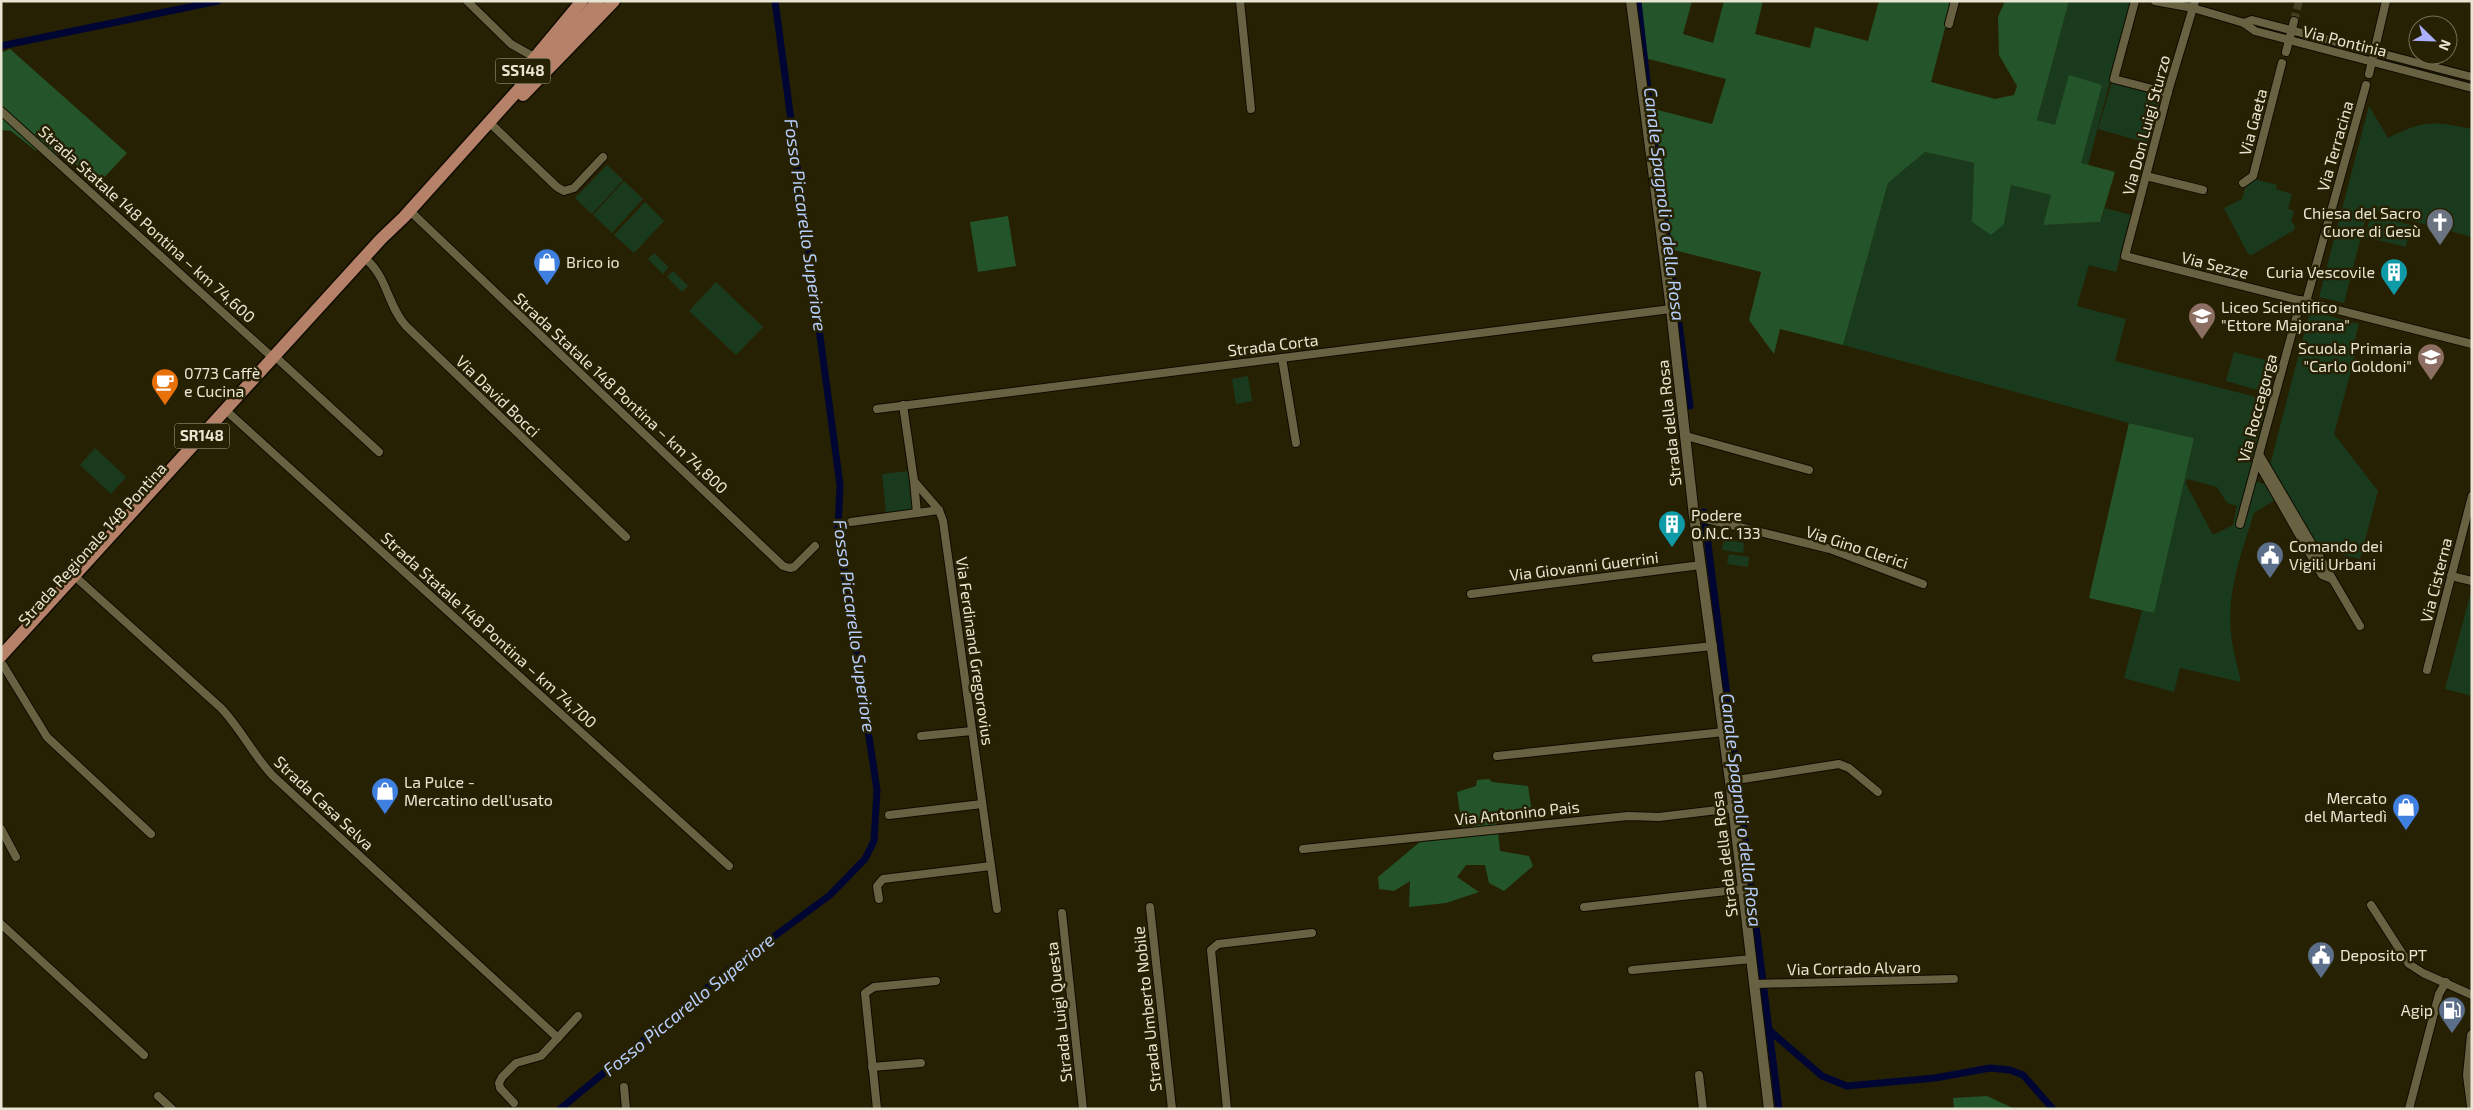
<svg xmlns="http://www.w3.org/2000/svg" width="2473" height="1110" font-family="'Exo 2',sans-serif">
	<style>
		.green { fill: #1a3a1e; fill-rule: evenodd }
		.forest { fill: #24552a }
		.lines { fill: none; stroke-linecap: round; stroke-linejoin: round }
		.canal { stroke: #000633; stroke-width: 7 }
		.minor-tunnel { stroke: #443e22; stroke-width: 8; stroke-dasharray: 8 4; stroke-linecap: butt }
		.minor-casing { stroke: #0f0b00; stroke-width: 10 }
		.tertiary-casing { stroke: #0f0b00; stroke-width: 12 }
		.primary-casing { stroke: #0f0b00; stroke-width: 15 }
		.minor { stroke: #686242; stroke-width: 8 }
		.tertiary { stroke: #686242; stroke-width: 10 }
		.primary { stroke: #b58168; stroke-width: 12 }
		.labels { text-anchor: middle; stroke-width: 5; stroke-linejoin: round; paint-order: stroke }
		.shield { fill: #272103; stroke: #aeaa95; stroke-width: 1 }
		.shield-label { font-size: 15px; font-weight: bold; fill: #e8e5d3 }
		.street-label { font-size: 16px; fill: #e8e5d3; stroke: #272103 }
		.poi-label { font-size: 16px; fill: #e8e5d3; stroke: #272103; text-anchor: start }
		.water-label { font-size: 18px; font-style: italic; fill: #b7cffe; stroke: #272103 }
	</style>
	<rect width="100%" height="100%" fill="#272103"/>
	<!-- green -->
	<g class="green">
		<path d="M2069 1H2131L2088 165 2081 163 2055 125 2037 120Z"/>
		<path d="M2112 82 2159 95 2161 99 2148 143 2098 129Z"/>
		<path d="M2369 106 2388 138C2425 120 2431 121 2472 129V237L2368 209 2344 303 2319 297Z"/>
		<path d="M1925 152 1974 163 1972 221 2004 224 2011 185 2051 195 2043 225 2100 222 2105 208 2131 215 2116 272 2089 265 2077 306 2126 319 2115 361 2268 400 2248 478 2266 485 2275 500 2254 513C2241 554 2225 596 2232 641 2234 655 2238 669 2241 682L2180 668 2174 692 2124 678 2142 610 2153 613 2194 438 2129 423 1843 345 1888 183ZM2188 479 2217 487 2227 503 2237 506 2233 525 2213 535 2185 482Z"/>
		<path d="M607 165 623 180 592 214 575 198Z"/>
		<path d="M2254 179 2277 185 2276 189 2292 194 2288 209 2294 211 2291 221 2295 226 2294 230 2252 255 2248 254 2224 208 2242 199 2246 186Z"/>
		<path d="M624 181 643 199 612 233 593 215Z"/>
		<path d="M645 202 664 221 634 253 614 235Z"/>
		<path d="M2371 214 2411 225 2406 247 2365 237Z"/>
		<path d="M654 253 669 267 663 274 648 259Z"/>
		<path d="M673 271 688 286 682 292 667 277Z"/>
		<path d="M716 282 763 327 736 355 689 311Z"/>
		<path d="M2310 311 2359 324 2352 351 2356 352 2334 434 2378 491 2360 559 2318 549 2270 465Z"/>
		<path d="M2234 352 2269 361 2261 391 2226 381Z"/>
		<path d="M1248 376 1252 401 1236 404 1232 379Z"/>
		<path d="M95 448 126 477 111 494 80 465Z"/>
		<path d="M908 471 913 510 886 514 882 474Z"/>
		<path d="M1724 539 1744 543 1743 553 1722 550Z"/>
		<path d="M1729 554 1749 557 1748 567 1727 564Z"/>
		<path d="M2472 588V696L2445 689Z"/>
	</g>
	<!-- forest -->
	<g class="forest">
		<path d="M1638 1H1692L1683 34 1713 43 1724 1H1763L1755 34 1810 48 1815 27 1868 41 1879 1H1952L1931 82 1995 99 2014 95 2017 86 1999 55 1998 17 2005 1H2069L2037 120 2055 125 2069 75 2102 85 2081 163 2115 172 2100 222 2043 225 2051 195 2011 185 2004 224 1991 235 1972 222 1974 163 1925 152 1888 183 1843 345 1780 329 1774 354 1749 320 1761 272 1670 249 1650 108 1712 124 1726 79 1645 58Z"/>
		<path d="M10 49 127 153 98 184 70 159 35 150 11 131 1 130V53Z"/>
		<path d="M1008 216 1016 266 978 272 970 222Z"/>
		<path d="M2129 423 2194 438 2154 613 2089 598Z"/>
		<path d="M1489 779 1492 782 1528 786 1533 820 1497 823 1500 851 1529 856 1533 866 1504 891 1489 883 1485 865H1466L1457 877 1479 892 1446 903 1409 907 1410 881 1394 891 1379 889 1378 877 1421 841 1473 835V826L1462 827 1457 792 1476 786 1477 780Z"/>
		<path d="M1987 1096 2015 1109H1954L1953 1098Z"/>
	</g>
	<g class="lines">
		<!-- canal -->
		<g class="canal">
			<path d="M1638 1 1650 108 1690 406"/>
			<path d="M1 46 218 1"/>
			<path d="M1704 512 1779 1109"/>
			<path d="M1769 1030 1822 1076 1847 1086 1935 1078 1990 1068 2010 1070 2023 1075 2053 1109"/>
			<path d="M560 1109 729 970 830 895 865 859 874 841 877 790 838 530 840 485 775 1"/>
		</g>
		<!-- minor-tunnel -->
		<path class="minor-tunnel" d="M2294 21 2299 1"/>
		<!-- minor casing -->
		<g class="minor-casing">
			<g id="minor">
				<path d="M467 1 511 44 534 57"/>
				<path d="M1240 1 1251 109"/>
				<path d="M2135 1 2114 79 2168 93"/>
				<path d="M2155 1 2193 8 2244 23 2255 31 2472 88"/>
				<path d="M2195 1 2169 88 2125 256 2472 344"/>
				<path d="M2244 23 2252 20 2472 77"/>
				<path d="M1949 24 1955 1"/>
				<path d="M2286 52 2294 21"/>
				<path d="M2369 74 2386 1"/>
				<path d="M1 111 273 358"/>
				<path d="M491 124 557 187 564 191 574 188 603 157"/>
				<path d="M2146 176 2203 190"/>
				<path d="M2243 183 2253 176 2282 63"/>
				<path d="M410 211 783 566 790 568 794 567 815 546"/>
				<path d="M369 262C387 279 389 308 406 326L626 537"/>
				<path d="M2306 302 2366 85"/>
				<path d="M1282 358 1296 443"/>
				<path d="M280 361 379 452"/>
				<path d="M903 405 914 481 939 510 943 521 997 909"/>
				<path d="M877 409 1671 309"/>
				<path d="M231 415 729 866"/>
				<path d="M1686 436 1809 470"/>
				<path d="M2259 454 2360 626"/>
				<path d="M2257 461 2322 575 2332 579"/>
				<path d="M914 481 917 513"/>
				<path d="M1694 516 1830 549 1923 584"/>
				<path d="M851 522 939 510"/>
				<path d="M2240 524 2301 300"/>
				<path d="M2451 576 2472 581"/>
				<path d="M80 581 221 708C241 729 253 755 273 776L558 1038"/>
				<path d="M1471 594 1701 565"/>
				<path d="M1596 658 1713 646"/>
				<path d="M3 665 47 737 151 834"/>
				<path d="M2427 670 2472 496"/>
				<path d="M921 736 972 731"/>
				<path d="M1497 756 1724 732"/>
				<path d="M1730 781 1839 764 1849 768 1878 792"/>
				<path d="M889 815 982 804"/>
				<path d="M1 829 16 857"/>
				<path d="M1303 849 1628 816 1659 817 1734 808"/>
				<path d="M879 899 877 886 883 879 991 866"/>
				<path d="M2371 905 2409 964 2423 973 2472 995"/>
				<path d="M1150 907 1172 1109"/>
				<path d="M1584 907 1744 889"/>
				<path d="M1062 913 1083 1109"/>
				<path d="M1 924 144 1055"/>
				<path d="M1632 970 1752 959"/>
				<path d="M1755 984 1954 979"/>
				<path d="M872 1067 921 1063"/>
				<path d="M1699 1075 1703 1109"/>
				<path d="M624 1087 626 1109"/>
				<path d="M158 1096 172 1109"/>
				<path d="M514 1103 500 1088 499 1083 502 1077 516 1063 541 1056 578 1016"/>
				<path d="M877 1109 865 993 874 987 936 981"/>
				<path d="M1227 1109 1211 950 1218 944 1312 933"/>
				<path d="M2409 1109 2439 994 2446 982"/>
			</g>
		</g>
		<!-- tertiary casing -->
		<g class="tertiary-casing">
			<g id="tertiary">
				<path d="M1631 1 1671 309 1694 516 1730 781 1769 1109"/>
				<path d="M2472 1035 2468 1075 2472 1106"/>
			</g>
		</g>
		<!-- primary casing -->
		<g class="primary-casing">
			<g id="primary">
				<path d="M517 79 582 1"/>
				<path d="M523 95 614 1"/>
				<path d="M1 656 381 239 404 217 598 1"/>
			</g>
		</g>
		<!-- minor -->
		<use href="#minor" class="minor"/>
		<!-- tertiary -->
		<use href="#tertiary" class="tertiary"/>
		<!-- primary -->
		<use href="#primary" class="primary"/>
	</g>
	<!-- icons -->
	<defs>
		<g id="church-pin" transform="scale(1.4375)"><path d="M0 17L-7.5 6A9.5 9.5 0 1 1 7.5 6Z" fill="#6b7280" stroke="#272103"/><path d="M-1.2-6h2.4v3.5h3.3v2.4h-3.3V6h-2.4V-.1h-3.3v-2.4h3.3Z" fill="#fff"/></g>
		<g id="shop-pin" transform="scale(1.4375)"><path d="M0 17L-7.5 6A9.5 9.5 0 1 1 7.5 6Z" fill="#3f7fe0" stroke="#272103"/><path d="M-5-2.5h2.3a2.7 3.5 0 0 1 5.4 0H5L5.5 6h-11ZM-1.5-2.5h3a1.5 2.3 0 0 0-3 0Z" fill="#fff"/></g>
		<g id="building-pin" transform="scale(1.4375)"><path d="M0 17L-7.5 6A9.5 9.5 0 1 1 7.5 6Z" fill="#0f9aa8" stroke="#272103"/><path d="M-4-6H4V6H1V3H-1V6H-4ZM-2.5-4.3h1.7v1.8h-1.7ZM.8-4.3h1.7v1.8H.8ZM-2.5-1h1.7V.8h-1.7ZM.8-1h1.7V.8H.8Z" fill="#fff"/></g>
		<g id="school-pin" transform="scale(1.4375)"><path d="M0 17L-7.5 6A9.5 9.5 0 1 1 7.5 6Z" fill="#8d6e63" stroke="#272103"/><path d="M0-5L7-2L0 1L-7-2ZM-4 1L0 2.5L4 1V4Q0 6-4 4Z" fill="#fff"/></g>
		<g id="cafe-pin" transform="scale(1.4375)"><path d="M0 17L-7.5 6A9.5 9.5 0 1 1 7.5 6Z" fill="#e8710a" stroke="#272103"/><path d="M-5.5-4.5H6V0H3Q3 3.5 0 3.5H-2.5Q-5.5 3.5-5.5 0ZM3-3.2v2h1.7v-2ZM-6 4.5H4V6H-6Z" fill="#fff"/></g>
		<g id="civic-pin" transform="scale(1.4375)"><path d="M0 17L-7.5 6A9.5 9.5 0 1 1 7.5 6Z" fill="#5c6f8a" stroke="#272103"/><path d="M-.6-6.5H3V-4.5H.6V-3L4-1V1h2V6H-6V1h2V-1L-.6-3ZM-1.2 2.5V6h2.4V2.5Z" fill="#fff"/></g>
		<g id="fuel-pin" transform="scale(1.4375)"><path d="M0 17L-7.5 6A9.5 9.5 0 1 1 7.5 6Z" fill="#5c6f8a" stroke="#272103"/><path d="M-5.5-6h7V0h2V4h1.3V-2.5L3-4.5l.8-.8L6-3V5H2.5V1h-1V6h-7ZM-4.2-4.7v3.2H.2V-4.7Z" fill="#fff"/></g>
	</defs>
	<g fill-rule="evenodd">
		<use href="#church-pin" x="2440" y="222"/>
		<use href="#shop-pin" x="547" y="262"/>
		<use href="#building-pin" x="2394" y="272"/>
		<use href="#school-pin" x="2202" y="316"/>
		<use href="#school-pin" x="2431" y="357"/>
		<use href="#cafe-pin" x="165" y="382"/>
		<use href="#building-pin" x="1672" y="524"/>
		<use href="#civic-pin" x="2270" y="555"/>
		<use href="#shop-pin" x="385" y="791"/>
		<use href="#shop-pin" x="2406" y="807"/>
		<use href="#civic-pin" x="2321" y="955"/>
		<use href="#fuel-pin" x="2452" y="1010"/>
	</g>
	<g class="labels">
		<!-- shield labels -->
		<g class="shield">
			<rect x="495.5" y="58.5" width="55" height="25" rx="4"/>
			<rect x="174.5" y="423.5" width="55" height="25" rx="4"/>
		</g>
		<g class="shield-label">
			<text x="523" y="76">SS148</text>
			<text x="202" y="441">SR148</text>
		</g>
		<!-- street labels -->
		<g class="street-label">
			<text transform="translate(2345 41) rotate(14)" y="6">Via Pontinia</text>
			<text transform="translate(2253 122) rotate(-75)" y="6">Via Gaeta</text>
			<text transform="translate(2146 125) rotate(-75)" y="6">Via Don Luigi Sturzo</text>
			<text transform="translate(2335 146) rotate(-74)" y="6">Via Terracina</text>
			<text transform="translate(147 224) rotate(42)" y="6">Strada Statale 148 Pontina – km 74,600</text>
			<text transform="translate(2215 265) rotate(14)" y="6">Via Sezze</text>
			<text transform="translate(1273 345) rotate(-7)" y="6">Strada Corta</text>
			<text transform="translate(621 393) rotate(43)" y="6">Strada Statale 148 Pontina – km 74,800</text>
			<text transform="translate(498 396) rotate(44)" y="6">Via David Bocci</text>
			<text transform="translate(2257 408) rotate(-75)" y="6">Via Roccagorga</text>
			<text transform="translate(1669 423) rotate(-96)" y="6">Strada della Rosa</text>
			<text transform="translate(92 544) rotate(-48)" y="6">Strada Regionale 148 Pontina</text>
			<text transform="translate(1857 547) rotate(18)" y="6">Via Gino Clerici</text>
			<text transform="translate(1584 566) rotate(-7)" y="6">Via Giovanni Guerrini</text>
			<text transform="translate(2436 580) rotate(-76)" y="6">Via Cisterna</text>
			<text transform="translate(489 630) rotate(42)" y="6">Strada Statale 148 Pontina – km 74,700</text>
			<text transform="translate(975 651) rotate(82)" y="6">Via Ferdinand Gregorovius</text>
			<text transform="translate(324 803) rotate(43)" y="6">Strada Casa Selva</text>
			<text transform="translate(1517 813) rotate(-6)" y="6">Via Antonino Pais</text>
			<text transform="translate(1724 854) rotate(-97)" y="6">Strada della Rosa</text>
			<text transform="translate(1854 968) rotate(-1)" y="6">Via Corrado Alvaro</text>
			<text transform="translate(1147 1009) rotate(-96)" y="6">Strada Umberto Nobile</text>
			<text transform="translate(1059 1012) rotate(-96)" y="6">Strada Luigi Questa</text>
		</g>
		<!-- poi labels -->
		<g class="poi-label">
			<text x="2421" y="219" text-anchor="end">Chiesa del Sacro<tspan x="2421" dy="18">Cuore di Gesù</tspan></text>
			<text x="566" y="268">Brico io</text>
			<text x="2375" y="278" text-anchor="end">Curia Vescovile</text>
			<text x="2221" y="313">Liceo Scientifico<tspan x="2221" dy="18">"Ettore Majorana"</tspan></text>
			<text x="2412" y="354" text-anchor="end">Scuola Primaria<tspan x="2412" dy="18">"Carlo Goldoni"</tspan></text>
			<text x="184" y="379">0773 Caffè<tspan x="184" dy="18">e Cucina</tspan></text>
			<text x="1691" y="521">Podere<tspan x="1691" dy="18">O.N.C. 133</tspan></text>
			<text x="2289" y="552">Comando dei<tspan x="2289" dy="18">Vigili Urbani</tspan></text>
			<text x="404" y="788">La Pulce -<tspan x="404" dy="18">Mercatino dell'usato</tspan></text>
			<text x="2387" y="804" text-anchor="end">Mercato<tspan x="2387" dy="18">del Martedì</tspan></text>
			<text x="2340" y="961">Deposito PT</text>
			<text x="2433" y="1016" text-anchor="end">Agip</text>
		</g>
		<!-- water labels -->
		<g class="water-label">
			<text transform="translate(1664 204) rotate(83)" y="6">Canale Spagnoli o della Rosa</text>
			<text transform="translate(805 225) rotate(82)" y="6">Fosso Piccarello Superiore</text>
			<text transform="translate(854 626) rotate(82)" y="6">Fosso Piccarello Superiore</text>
			<text transform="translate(1741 810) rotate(83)" y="6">Canale Spagnoli o della Rosa</text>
			<text transform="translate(689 1005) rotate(-39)" y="6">Fosso Piccarello Superiore</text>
		</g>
	</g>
	<!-- border -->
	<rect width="2473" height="1110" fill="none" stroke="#e8e5d3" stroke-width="5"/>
	<!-- north arrow -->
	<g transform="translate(2433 40) rotate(113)"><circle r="24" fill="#272103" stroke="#746f56"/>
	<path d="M0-4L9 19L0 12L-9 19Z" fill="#acaffb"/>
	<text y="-8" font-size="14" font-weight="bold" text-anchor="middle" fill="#e8e5d3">N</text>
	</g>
</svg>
